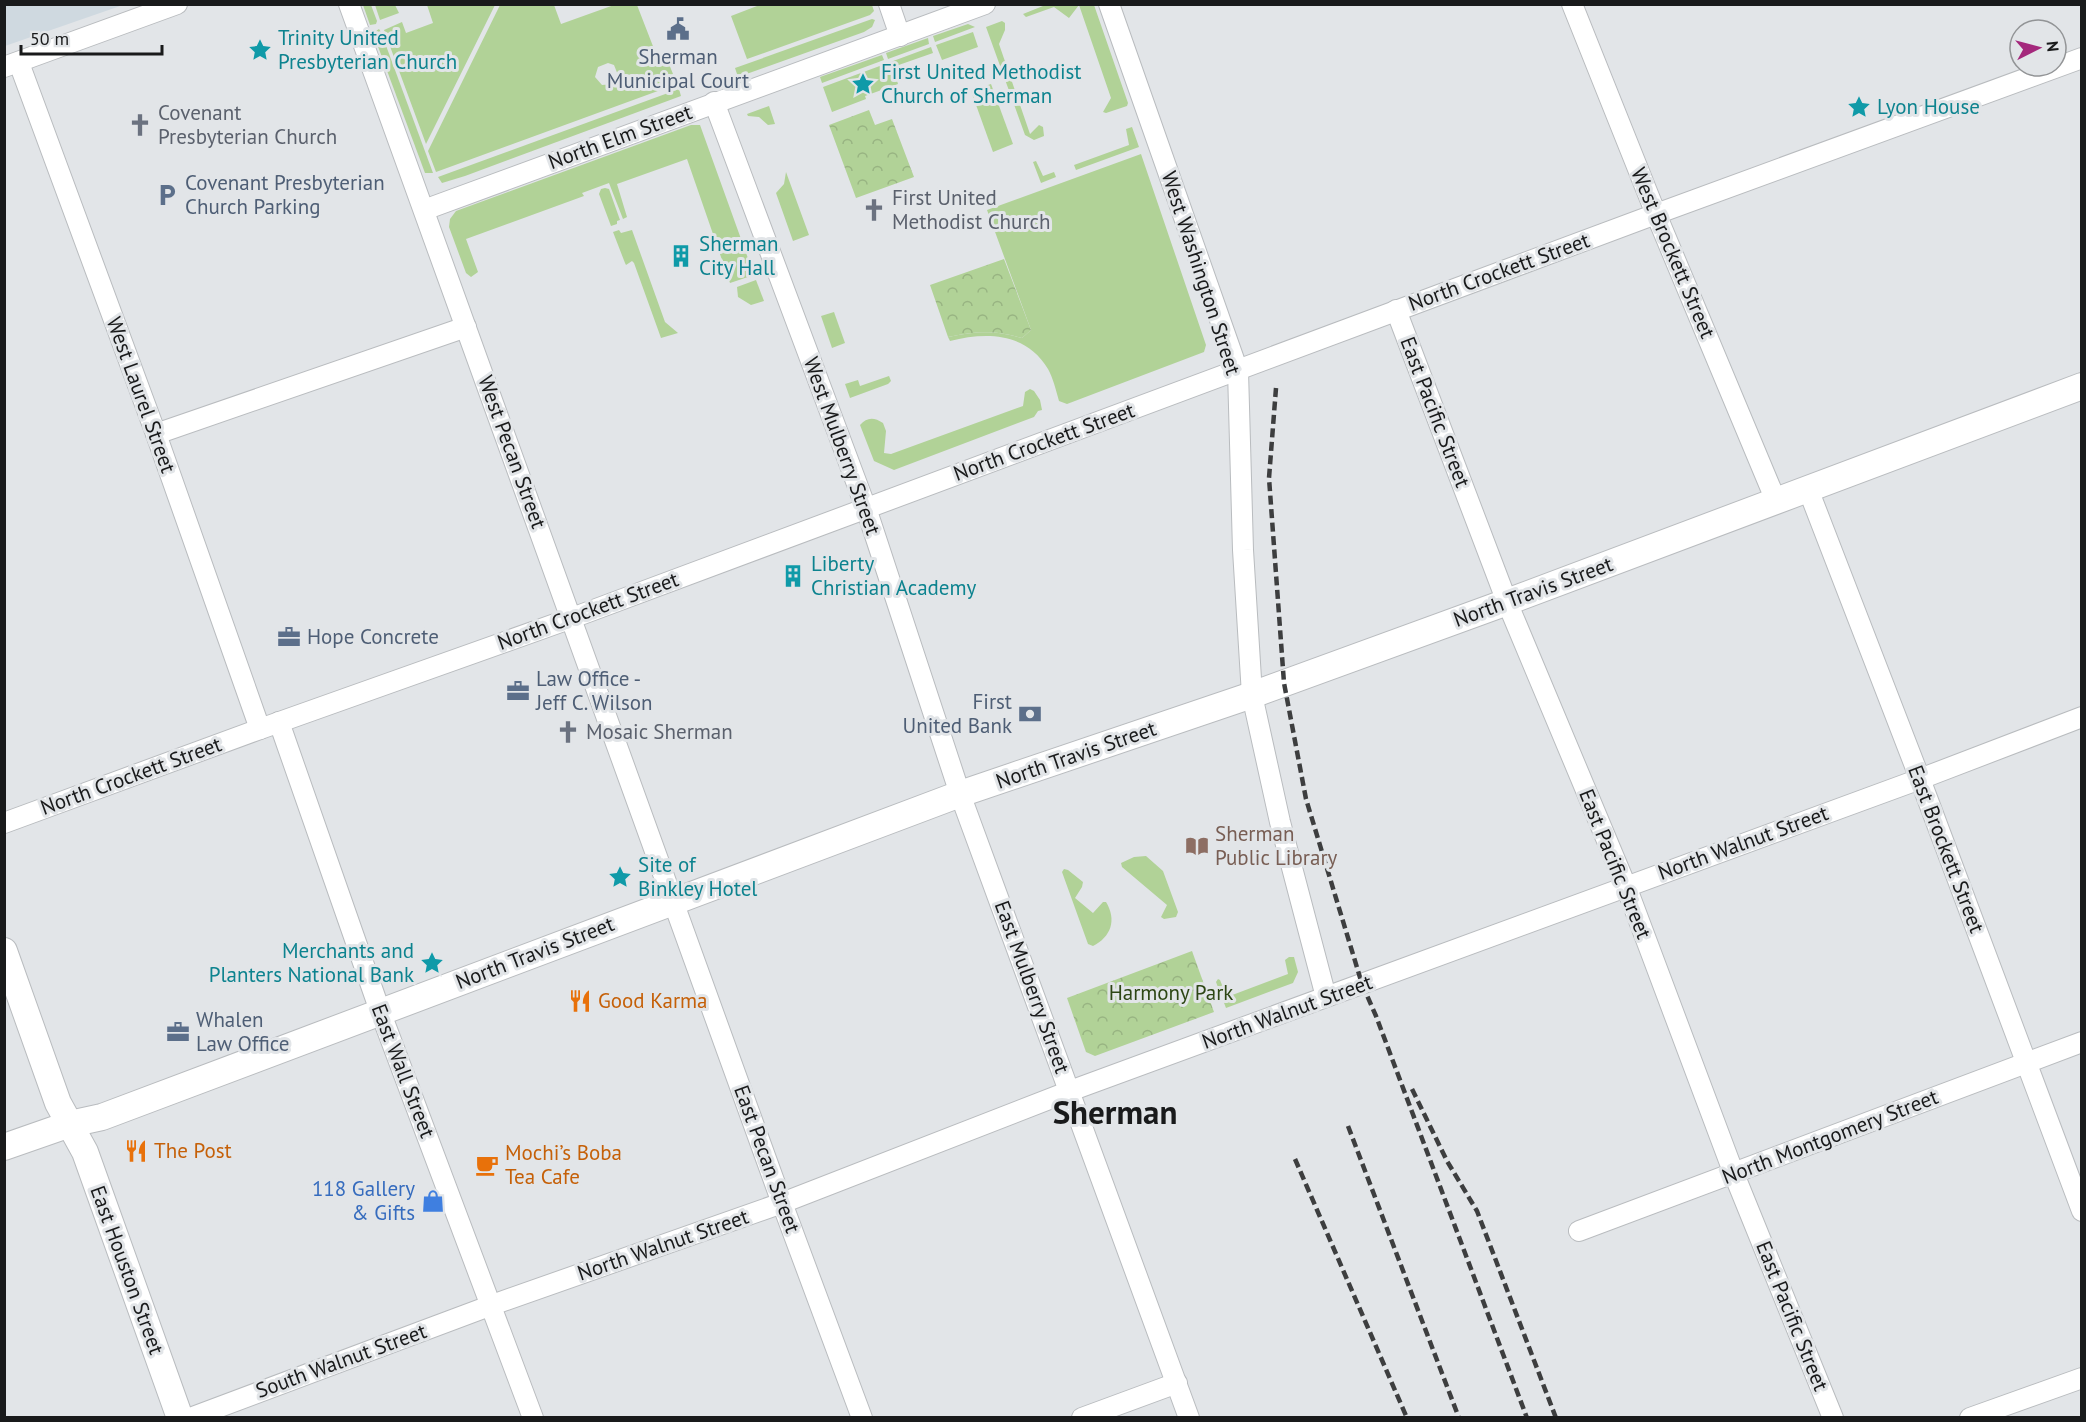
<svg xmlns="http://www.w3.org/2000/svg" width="2086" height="1422" font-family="'PT Sans',sans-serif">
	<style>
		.built { fill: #cfd9e0 }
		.grass { fill: #b1d297; fill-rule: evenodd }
		.park { fill: url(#park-crowns) }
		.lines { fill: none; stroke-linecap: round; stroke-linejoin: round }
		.minor-casing { stroke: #b9bcbf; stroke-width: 22 }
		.major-casing { stroke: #b9bcbf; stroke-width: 28 }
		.minor { stroke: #fff; stroke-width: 20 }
		.major { stroke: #fff; stroke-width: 26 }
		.rail { stroke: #3d3e3f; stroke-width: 4.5; stroke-dasharray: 9 4.5; stroke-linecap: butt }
		.labels { text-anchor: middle; stroke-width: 6; stroke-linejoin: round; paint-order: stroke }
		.culture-label { font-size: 21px; fill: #0d838f; stroke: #e2e5e8; text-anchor: start }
		.service-label { font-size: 21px; fill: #4e5e75; stroke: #e2e5e8; text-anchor: start }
		.worship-label { font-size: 21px; fill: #5b616d; stroke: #e2e5e8; text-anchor: start }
		.street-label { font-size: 21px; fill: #191a1b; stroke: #e2e5e8 }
		.education-label { font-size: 21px; fill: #785e54; stroke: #e2e5e8; text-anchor: start }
		.park-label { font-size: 21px; fill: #2d4614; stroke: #e2e5e8 }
		.food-label { font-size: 21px; fill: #c56008; stroke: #e2e5e8; text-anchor: start }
		.shop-label { font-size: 21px; fill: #366cbe; stroke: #e2e5e8; text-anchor: end }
		.town-label { font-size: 33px; font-weight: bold; fill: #191a1b; stroke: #e2e5e8 }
	</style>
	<defs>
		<pattern id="park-crowns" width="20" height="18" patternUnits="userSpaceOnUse" patternTransform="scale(1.5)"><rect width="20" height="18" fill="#b1d297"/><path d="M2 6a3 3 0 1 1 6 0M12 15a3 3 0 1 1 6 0" fill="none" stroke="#98b482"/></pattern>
	</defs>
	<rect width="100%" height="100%" fill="#e2e5e8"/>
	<!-- built -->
	<path class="built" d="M5 4H123V5L5 46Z"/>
	<!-- grass -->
	<g class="grass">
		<path d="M757 4 872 5 874 11 870 15 747 59 731 16 757 6Z"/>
		<path d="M1048 4 1094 5 1128 103 1127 106 1106 113 1103 112 1111 98 1079 5 1069 18 1054 7 1026 17 1023 14Z"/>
		<path d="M363 5H371L377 21 376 24 370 25Z"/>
		<path d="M375 5H395L399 13 380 20Z"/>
		<path d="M427 5H495L426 144 384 30 402 22 406 33 433 23Z"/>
		<path d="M500 5H554L561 24 614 5H637L656 54 661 59H667L677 84 436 172 428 151ZM608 63 614 65 618 75 614 84 602 85 595 77 598 67Z"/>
		<path d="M872 19 875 20 872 27 864 32 738 77 735 68Z"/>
		<path d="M1002 21 1005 23V30L999 44 1030 134 1039 125 1043 127 1044 136 1034 140 1025 135 986 27Z"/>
		<path d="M968 24 975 27 935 42 933 36Z"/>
		<path d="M379 29 381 32 433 173H425L373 33Z"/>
		<path d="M973 32 978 47 942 60 936 45Z"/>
		<path d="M928 38 929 44 888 59 886 53Z"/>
		<path d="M931 47 933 53 893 67 898 84 865 96 866 99 832 112 823 87Z"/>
		<path d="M882 55 884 60 822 83 820 77Z"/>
		<path d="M991 84 1013 144 993 152 971 91Z"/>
		<path d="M679 89 681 96 465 176 442 183 438 177Z"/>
		<path d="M769 106 775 124 768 125 759 117 748 116 747 114Z"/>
		<path d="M691 125H700L754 275 730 283 687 159 617 184 627 217 623 219 609 183 582 193 584 196 466 239 478 272 471 277 466 273 449 227 450 219 456 211Z"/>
		<path d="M1132 127 1139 147 1076 170 1074 165 1129 145 1126 129Z"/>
		<path d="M1141 154 1206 345 1204 352 1067 404 1059 401C1056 390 1053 378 1048 369 1026 332 986 332 950 341L948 337C977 331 993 330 1022 338L1031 330 987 210Z"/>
		<path d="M1036 161 1043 176 1054 172 1056 177 1041 183 1033 162Z"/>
		<path d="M786 172 809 235 793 241 776 193 784 184Z"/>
		<path d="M605 188 609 189 620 220 617 221V224L611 226 599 194 601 189Z"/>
		<path d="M619 230 621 233 632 230 665 322 678 333 661 338 634 263 632 261 626 265 625 263 613 232Z"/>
		<path d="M756 280 764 301 751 305 738 297 737 287Z"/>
		<path d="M834 312 845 343 832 348 821 316Z"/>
		<path d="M889 376 891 381 888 384 850 398 845 384 858 380 860 386Z"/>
		<path d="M1030 389 1034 391 1040 400 1042 410 1038 411 1034 417 894 470 874 461 860 425C867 417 874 417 883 423L886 431 884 453 891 454 1023 406 1025 392Z"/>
		<path d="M1146 856 1163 871 1178 912 1176 917 1164 919 1161 917 1167 905 1122 867 1121 863 1134 857Z"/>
		<path d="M1064 869 1068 870 1083 882 1082 887 1075 898 1093 913 1103 902H1106C1117 920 1111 937 1093 946L1088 944 1062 872Z"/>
		<path d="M1289 957H1294L1298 972 1293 983 1226 1008 1216 982 1218 979 1220 980 1227 997 1288 974 1285 960Z"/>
	</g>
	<!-- park -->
	<g class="park">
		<path d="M869 110 875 125 892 119 914 177 856 198 829 125Z"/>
		<path d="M1004 259 1031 330 1022 338C993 330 977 331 948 337L930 285Z"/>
		<path d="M1192 951 1214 1012 1095 1056 1086 1052 1067 998Z"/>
	</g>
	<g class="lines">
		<!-- minor casing -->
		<g class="minor-casing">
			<g id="minor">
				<path d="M349 4 782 1203 862 1418"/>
				<path d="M889 4 900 36"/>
				<path d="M1109 4 1238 371 1243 550 1252 695 1280 822 1326 997"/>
				<path d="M1572 4 1656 214 1776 501"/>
				<path d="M19 63 156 434 260 729"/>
				<path d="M4 67 177 4"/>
				<path d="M714 102 866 508 960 794 1189 1418"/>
				<path d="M424 210 985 4"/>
				<path d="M1396 310 1507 602 1626 886 1734 1174 1833 1418"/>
				<path d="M156 434 466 327"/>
				<path d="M1808 489 1920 779 2082 1211"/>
				<path d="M279 722 380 1011 533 1418"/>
				<path d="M4 823 260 729 572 618 1656 214 2082 58"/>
				<path d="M1579 1231 2082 1042"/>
				<path d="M190 1418 492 1305 782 1203 1070 1091 1920 779 2082 717"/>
				<path d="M1082 1418 1177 1383"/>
				<path d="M1970 1418 2082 1378"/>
			</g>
		</g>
		<!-- major casing -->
		<g class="major-casing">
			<g id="major">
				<path d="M4 951 58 1103 85 1152 180 1418"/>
				<path d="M4 1147 70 1124 102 1117 960 794 1252 695 1507 602 2082 386"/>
			</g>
		</g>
		<!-- minor -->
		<use href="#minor" class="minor"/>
		<!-- major -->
		<use href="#major" class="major"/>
		<!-- rail -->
		<g class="rail">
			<path d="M1276 388 1269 478 1284 683 1306 799 1362 984 1376 1016 1527 1418"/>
			<path d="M1412 1089 1447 1161 1477 1211 1556 1418"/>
			<path d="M1348 1126 1459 1418"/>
			<path d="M1295 1159 1407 1418"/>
		</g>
	</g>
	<!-- icons -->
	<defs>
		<g id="civic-bare" transform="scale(1.8)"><path d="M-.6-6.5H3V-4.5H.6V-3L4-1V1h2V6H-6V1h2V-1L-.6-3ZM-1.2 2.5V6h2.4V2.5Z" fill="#5c6f8a" stroke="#e2e5e8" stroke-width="2.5" paint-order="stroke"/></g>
		<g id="sight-bare" transform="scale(1.8)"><path d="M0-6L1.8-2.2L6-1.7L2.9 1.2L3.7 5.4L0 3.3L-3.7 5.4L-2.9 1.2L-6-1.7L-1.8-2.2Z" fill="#0f9aa8" stroke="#e2e5e8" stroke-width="2.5" paint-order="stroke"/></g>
		<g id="church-bare" transform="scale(1.8)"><path d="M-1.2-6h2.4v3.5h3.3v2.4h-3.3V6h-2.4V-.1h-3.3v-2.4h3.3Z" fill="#6b7280" stroke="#e2e5e8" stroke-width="2.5" paint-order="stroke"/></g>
		<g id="parking-bare" transform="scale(1.8)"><path d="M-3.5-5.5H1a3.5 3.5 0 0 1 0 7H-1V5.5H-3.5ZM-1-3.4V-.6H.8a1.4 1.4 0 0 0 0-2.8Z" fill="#5c6f8a" stroke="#e2e5e8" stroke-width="2.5" paint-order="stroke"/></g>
		<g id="building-bare" transform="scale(1.8)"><path d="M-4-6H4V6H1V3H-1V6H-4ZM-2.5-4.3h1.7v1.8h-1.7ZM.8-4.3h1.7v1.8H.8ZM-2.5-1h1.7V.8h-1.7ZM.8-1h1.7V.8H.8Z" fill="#0f9aa8" stroke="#e2e5e8" stroke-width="2.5" paint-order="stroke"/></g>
		<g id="office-bare" transform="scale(1.8)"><path d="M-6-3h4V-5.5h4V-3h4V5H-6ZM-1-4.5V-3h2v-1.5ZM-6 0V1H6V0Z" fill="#5c6f8a" stroke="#e2e5e8" stroke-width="2.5" paint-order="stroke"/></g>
		<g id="bank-bare" transform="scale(1.8)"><path d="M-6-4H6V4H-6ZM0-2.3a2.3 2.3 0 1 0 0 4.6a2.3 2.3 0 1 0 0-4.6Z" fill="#5c6f8a" stroke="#e2e5e8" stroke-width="2.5" paint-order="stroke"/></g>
		<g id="library-bare" transform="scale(1.8)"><path d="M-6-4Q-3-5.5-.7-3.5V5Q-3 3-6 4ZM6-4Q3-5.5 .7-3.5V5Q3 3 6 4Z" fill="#8d6e63" stroke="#e2e5e8" stroke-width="2.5" paint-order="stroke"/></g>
		<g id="restaurant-bare" transform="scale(1.8)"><path d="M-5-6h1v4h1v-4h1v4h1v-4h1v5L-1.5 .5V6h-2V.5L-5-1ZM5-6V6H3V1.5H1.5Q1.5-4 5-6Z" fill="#e8710a" stroke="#e2e5e8" stroke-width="2.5" paint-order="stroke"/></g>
		<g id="cafe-bare" transform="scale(1.8)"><path d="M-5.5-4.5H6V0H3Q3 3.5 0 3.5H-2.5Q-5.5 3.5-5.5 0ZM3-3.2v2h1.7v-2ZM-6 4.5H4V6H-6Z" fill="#e8710a" stroke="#e2e5e8" stroke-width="2.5" paint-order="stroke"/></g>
		<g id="shop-bare" transform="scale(1.8)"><path d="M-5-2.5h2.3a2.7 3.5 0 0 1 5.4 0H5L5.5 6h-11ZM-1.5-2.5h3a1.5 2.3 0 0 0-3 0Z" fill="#3f7fe0" stroke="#e2e5e8" stroke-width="2.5" paint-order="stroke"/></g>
	</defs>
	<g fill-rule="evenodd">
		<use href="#civic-bare" x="678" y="29"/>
		<use href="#sight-bare" x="260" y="50"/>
		<use href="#sight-bare" x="863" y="84"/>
		<use href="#sight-bare" x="1859" y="107"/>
		<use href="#church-bare" x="140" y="125"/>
		<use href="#parking-bare" x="167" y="195"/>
		<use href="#church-bare" x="874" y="210"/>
		<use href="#building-bare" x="681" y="256"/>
		<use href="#building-bare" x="793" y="576"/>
		<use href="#office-bare" x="289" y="637"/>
		<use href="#office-bare" x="518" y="691"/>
		<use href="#bank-bare" x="1030" y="714"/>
		<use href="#church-bare" x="568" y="732"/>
		<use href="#library-bare" x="1197" y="846"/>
		<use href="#sight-bare" x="620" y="877"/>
		<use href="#sight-bare" x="432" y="963"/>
		<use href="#restaurant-bare" x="580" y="1001"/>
		<use href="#office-bare" x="178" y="1032"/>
		<use href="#restaurant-bare" x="136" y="1151"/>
		<use href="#cafe-bare" x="487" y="1165"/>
		<use href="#shop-bare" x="433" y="1201"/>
	</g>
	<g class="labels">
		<!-- culture labels -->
		<g class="culture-label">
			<text x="278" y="45">Trinity United<tspan x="278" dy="24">Presbyterian Church</tspan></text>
			<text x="881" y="79">First United Methodist<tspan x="881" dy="24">Church of Sherman</tspan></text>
			<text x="1877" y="114">Lyon House</text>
			<text x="699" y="251">Sherman<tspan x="699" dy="24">City Hall</tspan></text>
			<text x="811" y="571">Liberty<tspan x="811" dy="24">Christian Academy</tspan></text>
			<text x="638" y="872">Site of<tspan x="638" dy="24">Binkley Hotel</tspan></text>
			<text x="414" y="958" text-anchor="end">Merchants and<tspan x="414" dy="24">Planters National Bank</tspan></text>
		</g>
		<!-- service labels -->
		<g class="service-label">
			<text x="678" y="64" text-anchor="middle">Sherman<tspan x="678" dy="24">Municipal Court</tspan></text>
			<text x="185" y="190">Covenant Presbyterian<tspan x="185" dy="24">Church Parking</tspan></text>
			<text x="307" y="644">Hope Concrete</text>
			<text x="536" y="686">Law Office -<tspan x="536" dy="24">Jeff C. Wilson</tspan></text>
			<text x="1012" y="709" text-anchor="end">First<tspan x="1012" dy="24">United Bank</tspan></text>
			<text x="196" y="1027">Whalen<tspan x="196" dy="24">Law Office</tspan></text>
		</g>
		<!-- worship labels -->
		<g class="worship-label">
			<text x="158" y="120">Covenant<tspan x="158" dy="24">Presbyterian Church</tspan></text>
			<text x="892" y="205">First United<tspan x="892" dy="24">Methodist Church</tspan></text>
			<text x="586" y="739">Mosaic Sherman</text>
		</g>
		<!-- street labels -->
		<g class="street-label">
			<text transform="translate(620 137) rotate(-20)" y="7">North Elm Street</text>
			<text transform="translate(1673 253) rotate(67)" y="7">West Brockett Street</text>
			<text transform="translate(1499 272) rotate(-20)" y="7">North Crockett Street</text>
			<text transform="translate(1201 273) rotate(72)" y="7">West Washington Street</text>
			<text transform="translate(141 395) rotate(70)" y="7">West Laurel Street</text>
			<text transform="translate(1435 412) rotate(69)" y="7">East Pacific Street</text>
			<text transform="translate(1044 442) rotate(-20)" y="7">North Crockett Street</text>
			<text transform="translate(842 446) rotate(70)" y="7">West Mulberry Street</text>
			<text transform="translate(512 452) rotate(70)" y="7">West Pecan Street</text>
			<text transform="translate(1533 592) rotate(-20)" y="7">North Travis Street</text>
			<text transform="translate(588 611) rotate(-20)" y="7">North Crockett Street</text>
			<text transform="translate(1076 755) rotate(-19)" y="7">North Travis Street</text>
			<text transform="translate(131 776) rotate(-20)" y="7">North Crockett Street</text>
			<text transform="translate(1743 843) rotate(-20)" y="7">North Walnut Street</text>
			<text transform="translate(1946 849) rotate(69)" y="7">East Brockett Street</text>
			<text transform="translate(1615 864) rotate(68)" y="7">East Pacific Street</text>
			<text transform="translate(535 953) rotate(-21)" y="7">North Travis Street</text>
			<text transform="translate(1032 987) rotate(70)" y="7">East Mulberry Street</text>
			<text transform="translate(1287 1012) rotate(-20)" y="7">North Walnut Street</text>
			<text transform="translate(403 1071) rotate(69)" y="7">East Wall Street</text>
			<text transform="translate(1830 1137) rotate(-21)" y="7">North Montgomery Street</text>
			<text transform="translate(767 1159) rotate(70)" y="7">East Pecan Street</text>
			<text transform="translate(663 1245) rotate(-19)" y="7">North Walnut Street</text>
			<text transform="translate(127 1270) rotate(70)" y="7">East Houston Street</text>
			<text transform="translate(1792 1316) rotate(68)" y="7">East Pacific Street</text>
			<text transform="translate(341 1361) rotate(-20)" y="7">South Walnut Street</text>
		</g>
		<!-- education labels -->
		<g class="education-label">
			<text x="1215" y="841">Sherman<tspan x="1215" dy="24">Public Library</tspan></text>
		</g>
		<!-- park labels -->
		<g class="park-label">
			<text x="1171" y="1000">Harmony Park</text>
		</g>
		<!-- food labels -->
		<g class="food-label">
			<text x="598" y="1008">Good Karma</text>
			<text x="154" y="1158">The Post</text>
			<text x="505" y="1160">Mochi’s Boba<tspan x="505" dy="24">Tea Cafe</tspan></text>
		</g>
		<!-- shop labels -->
		<g class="shop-label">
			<text x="415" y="1196">118 Gallery<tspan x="415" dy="24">&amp; Gifts</tspan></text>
		</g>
		<!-- town labels -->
		<g class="town-label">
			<text x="1115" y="1124">Sherman</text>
		</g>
	</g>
	<!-- border -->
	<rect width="2086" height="1422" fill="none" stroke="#191a1b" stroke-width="12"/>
	<!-- north arrow -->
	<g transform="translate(2038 48) rotate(84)"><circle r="28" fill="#e2e5e8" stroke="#929496" stroke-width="1.5"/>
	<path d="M0-4.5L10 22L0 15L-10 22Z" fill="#a4287c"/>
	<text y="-9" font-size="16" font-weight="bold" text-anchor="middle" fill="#191a1b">N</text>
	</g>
	<!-- scale -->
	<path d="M21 45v9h141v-9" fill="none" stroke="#191a1b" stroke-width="3"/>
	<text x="30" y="45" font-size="18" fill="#191a1b" stroke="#e2e5e8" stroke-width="4.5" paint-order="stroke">50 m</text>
</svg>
